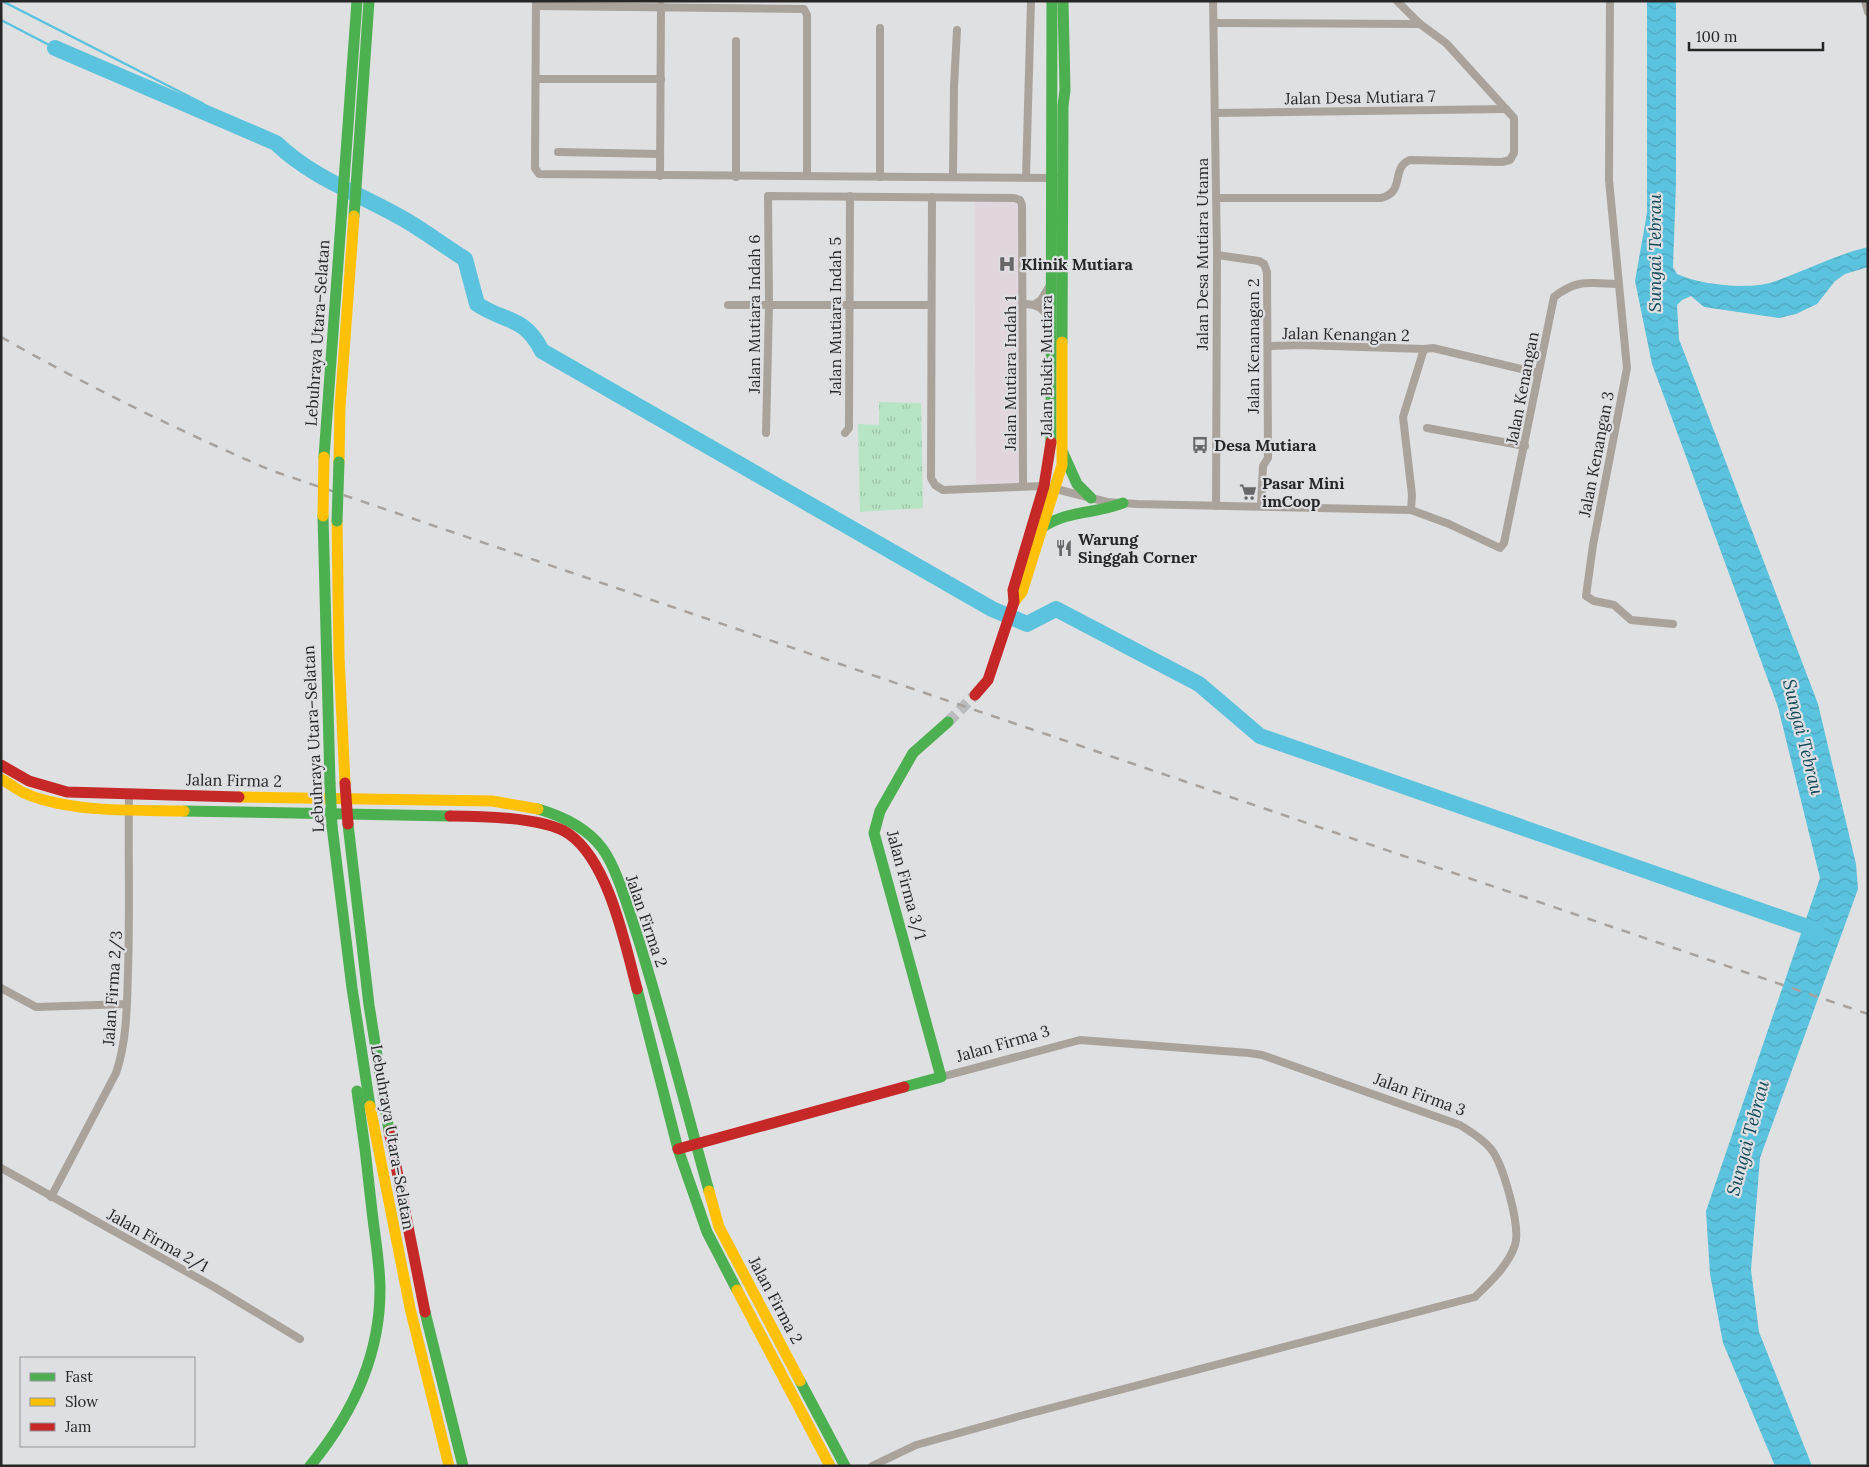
<svg xmlns="http://www.w3.org/2000/svg" width="1869" height="1467" font-family="Lora,serif">
	<style>
		.commercial { fill: #e2d6de }
		.grass { fill: url(#grass-tufts) }
		.water { fill: url(#water-waves) }
		.lines { fill: none; stroke-linecap: round; stroke-linejoin: round }
		.stream { stroke: #5cc3de; stroke-width: 2.5 }
		.river { stroke: #5cc3de; stroke-width: 16 }
		.secondary-tunnel { stroke: #babbbc; stroke-width: 11; stroke-dasharray: 11 5.5; stroke-linecap: butt }
		.street { stroke: #aaa39c; stroke-width: 8 }
		.fast { stroke: #4caf50; stroke-width: 11 }
		.slow { stroke: #ffc107; stroke-width: 11 }
		.jam { stroke: #c62828; stroke-width: 11 }
		.rail { stroke: #a7a29e; stroke-width: 2.5; stroke-dasharray: 9 9; stroke-linecap: butt }
		.fast-bridge { stroke: #4caf50; stroke-width: 11 }
		.slow-bridge { stroke: #ffc107; stroke-width: 11 }
		.jam-bridge { stroke: #c62828; stroke-width: 11 }
		.labels { text-anchor: middle; stroke-width: 4.5; stroke-linejoin: round; paint-order: stroke }
		.street-label { font-size: 16px; fill: #262627; stroke: #dedfe2 }
		.poi-label { font-size: 16px; font-weight: bold; fill: #262627; stroke: #dedfe2; text-anchor: start }
		.water-label { font-size: 18px; font-style: italic; fill: #0f4858; stroke: #dedfe2 }
	</style>
	<defs>
		<pattern id="grass-tufts" width="24" height="20" patternUnits="userSpaceOnUse" patternTransform="scale(1.25)"><rect width="24" height="20" fill="#b7e4c4"/><path d="M3 7l-1-3M5 7V3M7 7l1-3M15 17l-1-3M17 17v-4M19 17l1-3" fill="none" stroke="#9dc3a8"/></pattern>
		<pattern id="water-waves" width="16" height="10" patternUnits="userSpaceOnUse" patternTransform="scale(1.25)"><rect width="16" height="10" fill="#5cc3de"/><path d="M0 5q4-4 8 0t8 0" fill="none" stroke="#50a7be"/></pattern>
	</defs>
	<rect width="100%" height="100%" fill="#dfe0e1"/>
	<!-- commercial -->
	<path class="commercial" d="M1023 200 1026 205 1027 483 976 485 974 201Z"/>
	<!-- grass -->
	<path class="grass" d="M879 402 921 403 923 508 860 512 858 424 879 425Z"/>
	<!-- water -->
	<path class="water" d="M1647 1H1676V184L1673 267 1677 274C1701 285 1748 290 1773 282 1805 271 1835 255 1868 247V267L1845 274 1835 281 1817 304 1796 314 1779 318 1704 307 1691 296 1682 300 1677 305 1679 339 1818 704 1856 864 1858 889 1760 1158 1751 1270 1759 1332 1812 1466H1775L1723 1343 1710 1274 1706 1211 1820 878 1778 707 1652 364 1635 281 1647 213Z"/>
	<g class="lines">
		<!-- stream -->
		<g class="stream">
			<path d="M2 1 202 103 221 120"/>
			<path d="M1 20 55 48"/>
		</g>
		<!-- river -->
		<path class="river" d="M55 48 276 143C313 179 363 195 407 221 427 233 446 247 465 259L477 304C505 323 524 315 542 351L992 609 1027 624 1056 609 1199 684 1260 736 1816 930"/>
		<!-- secondary-tunnel -->
		<path class="secondary-tunnel" d="M948 722 975 695"/>
		<!-- street -->
		<g class="street">
			<path d="M536 1 535 168 539 174 1051 178 1054 175"/>
			<path d="M1213 1 1217 255 1216 506"/>
			<path d="M1610 1 1609 180 1627 368 1593 545 1586 596 1594 601 1614 605 1631 620 1673 624"/>
			<path d="M1865 1 1868 12"/>
			<path d="M536 6 804 9 807 15V176"/>
			<path d="M1214 23 1420 24"/>
			<path d="M880 28V177"/>
			<path d="M536 79H661"/>
			<path d="M1215 113 1506 109"/>
			<path d="M558 152 659 154"/>
			<path d="M660 176 661 6"/>
			<path d="M736 177V41"/>
			<path d="M953 177 954 86 957 30"/>
			<path d="M1026 177 1031 1"/>
			<path d="M932 197 931 478 935 485 943 490 1044 486 1107 502 1137 504 1411 510 1449 524 1500 548 1504 543 1554 297C1577 279 1589 283 1617 284"/>
			<path d="M1216 198H1381C1406 192 1390 168 1410 160L1502 162 1510 160 1514 153V118L1446 43 1420 24 1397 1"/>
			<path d="M1217 255 1259 261 1264 264 1267 272 1268 458 1263 466 1261 506"/>
			<path d="M1023 304C1037 304 1045 308 1049 322"/>
			<path d="M1035 304 1041 300 1050 285"/>
			<path d="M728 305H930"/>
			<path d="M1268 346 1300 345 1424 349 1403 417 1412 495 1411 510"/>
			<path d="M1424 349 1433 348 1538 373"/>
			<path d="M1427 428 1525 446"/>
			<path d="M766 433 769 305 768 196 1014 198 1020 200 1022 205 1023 486"/>
			<path d="M845 433 849 428 850 196"/>
			<path d="M1 988 36 1007 127 1004"/>
			<path d="M1 1168 214 1287 300 1339"/>
			<path d="M51 1197 116 1073C127 1041 127 1005 128 971 130 912 128 854 129 795"/>
			<path d="M872 1466 916 1445 1020 1416 1475 1297C1490 1282 1508 1266 1515 1245 1521 1227 1503 1164 1491 1149 1483 1139 1471 1132 1460 1125L1262 1055 1249 1053 1080 1040 941 1077"/>
		</g>
		<!-- fast -->
		<g class="fast">
			<path d="M354 216 369 1"/>
			<path d="M1062 342 1063 106 1065 90 1063 1"/>
			<path d="M1051 442 1052 1"/>
			<path d="M1063 453 1077 484 1091 498"/>
			<path d="M324 457 357 1"/>
			<path d="M323 516 330 783"/>
			<path d="M1043 527C1068 510 1096 514 1123 503"/>
			<path d="M538 809C562 816 586 827 602 848 617 868 629 911 637 935 664 1020 685 1106 709 1191"/>
			<path d="M184 811 450 816"/>
			<path d="M348 824 369 1005 389 1131"/>
			<path d="M332 826 352 988 370 1106"/>
			<path d="M637 989 678 1149 707 1232 737 1290"/>
			<path d="M904 1087 941 1077 874 833 880 811 913 753 948 722"/>
			<path d="M425 1312 463 1466"/>
			<path d="M800 1381 845 1466"/>
			<path d="M310 1466C351 1416 380 1357 380 1290 380 1264 375 1238 372 1211 368 1171 363 1131 357 1091"/>
		</g>
		<!-- slow -->
		<g class="slow">
			<path d="M339 462 340 407 354 216"/>
			<path d="M337 521 339 656 345 783"/>
			<path d="M1014 602 1022 592 1062 465V342"/>
			<path d="M1 779C9 783 16 789 24 793 70 813 135 810 184 811"/>
			<path d="M239 797 492 801 538 809"/>
			<path d="M370 1106 410 1308 449 1466"/>
			<path d="M709 1191 719 1227 800 1381"/>
			<path d="M737 1290 830 1466"/>
		</g>
		<!-- jam -->
		<g class="jam">
			<path d="M975 695 988 680 1014 602 1013 590 1044 486 1051 442"/>
			<path d="M1 765 29 781 67 792 239 797"/>
			<path d="M450 816C481 816 544 817 569 834 609 862 625 944 637 989"/>
			<path d="M389 1131 425 1312"/>
			<path d="M678 1149 904 1087"/>
		</g>
		<!-- rail -->
		<path class="rail" d="M1 337C89 387 178 430 270 470L1868 1014"/>
		<!-- fast-bridge -->
		<g class="fast-bridge">
			<path d="M337 521 339 462"/>
			<path d="M330 783 332 826"/>
		</g>
		<!-- slow-bridge -->
		<path class="slow-bridge" d="M323 516 324 457"/>
		<!-- jam-bridge -->
		<path class="jam-bridge" d="M345 783 348 824"/>
	</g>
	<!-- icons -->
	<defs>
		<g id="hospital-bare" transform="scale(1.35)"><path d="M-5-5h3v3.5h4V-5h3V5h-3V1.5h-4V5h-3Z" fill="#676768" stroke="#dedfe2" stroke-width="2.5" paint-order="stroke"/></g>
		<g id="bus-bare" transform="scale(1.35)"><path d="M-5-6H5V4H4V6H2V4H-2V6H-4V4H-5ZM-3.5-4V0h7V-4ZM-3.5 1.2v1.5H-2V1.2ZM2 1.2v1.5H3.5V1.2Z" fill="#676768" stroke="#dedfe2" stroke-width="2.5" paint-order="stroke"/></g>
		<g id="supermarket-bare" transform="scale(1.35)"><path d="M-6-5.5h2.5l.6 2H6L4.5 2H-2.5L-4.4-4H-6ZM-1.5 3.2a1.3 1.3 0 1 0 .1 0ZM3 3.2a1.3 1.3 0 1 0 .1 0Z" fill="#676768" stroke="#dedfe2" stroke-width="2.5" paint-order="stroke"/></g>
		<g id="restaurant-bare" transform="scale(1.35)"><path d="M-5-6h1v4h1v-4h1v4h1v-4h1v5L-1.5 .5V6h-2V.5L-5-1ZM5-6V6H3V1.5H1.5Q1.5-4 5-6Z" fill="#676768" stroke="#dedfe2" stroke-width="2.5" paint-order="stroke"/></g>
	</defs>
	<g fill-rule="evenodd">
		<use href="#hospital-bare" x="1007" y="264"/>
		<use href="#bus-bare" x="1200" y="445"/>
		<use href="#supermarket-bare" x="1248" y="492"/>
		<use href="#restaurant-bare" x="1064" y="548"/>
	</g>
	<g class="labels">
		<!-- street labels -->
		<g class="street-label">
			<text transform="translate(1360 97) rotate(-1)" y="6">Jalan Desa Mutiara 7</text>
			<text transform="translate(1202 254) rotate(-90)" y="6">Jalan Desa Mutiara Utama</text>
			<text transform="translate(754 314) rotate(-90)" y="6">Jalan Mutiara Indah 6</text>
			<text transform="translate(835 316) rotate(-90)" y="6">Jalan Mutiara Indah 5</text>
			<text transform="translate(317 333) rotate(-86)" y="6">Lebuhraya Utara–Selatan</text>
			<text transform="translate(1346 334) rotate(1)" y="6">Jalan Kenangan 2</text>
			<text transform="translate(1253 346) rotate(-90)" y="6">Jalan Kenanagan 2</text>
			<text transform="translate(1046 366) rotate(-90)" y="6">Jalan Bukit Mutiara</text>
			<text transform="translate(1010 373) rotate(-90)" y="6">Jalan Mutiara Indah 1</text>
			<text transform="translate(1522 388) rotate(-79)" y="6">Jalan Kenangan</text>
			<text transform="translate(1596 454) rotate(-79)" y="6">Jalan Kenangan 3</text>
			<text transform="translate(313 739) rotate(-93)" y="6">Lebuhraya Utara–Selatan</text>
			<text transform="translate(234 780) rotate(1)" y="6">Jalan Firma 2</text>
			<text transform="translate(907 885) rotate(75)" y="6">Jalan Firma 3/1</text>
			<text transform="translate(647 921) rotate(71)" y="6">Jalan Firma 2</text>
			<text transform="translate(112 988) rotate(-86)" y="6">Jalan Firma 2/3</text>
			<text transform="translate(1003 1043) rotate(-16)" y="6">Jalan Firma 3</text>
			<text transform="translate(1420 1094) rotate(20)" y="6">Jalan Firma 3</text>
			<text transform="translate(393 1137) rotate(80)" y="6">Lebuhraya Utara–Selatan</text>
			<text transform="translate(158 1240) rotate(29)" y="6">Jalan Firma 2/1</text>
			<text transform="translate(776 1300) rotate(62)" y="6">Jalan Firma 2</text>
		</g>
		<!-- poi labels -->
		<g class="poi-label">
			<text x="1021" y="270">Klinik Mutiara</text>
			<text x="1214" y="451">Desa Mutiara</text>
			<text x="1262" y="489">Pasar Mini<tspan x="1262" dy="18">imCoop</tspan></text>
			<text x="1078" y="545">Warung<tspan x="1078" dy="18">Singgah Corner</tspan></text>
		</g>
		<!-- water labels -->
		<g class="water-label">
			<text transform="translate(1655 253) rotate(-90)" y="6">Sungai Tebrau</text>
			<text transform="translate(1803 737) rotate(76)" y="6">Sungai Tebrau</text>
			<text transform="translate(1748 1138) rotate(-75)" y="6">Sungai Tebrau</text>
		</g>
	</g>
	<!-- border -->
	<rect width="1869" height="1467" fill="none" stroke="#262627" stroke-width="5"/>
	<!-- legend -->
	<rect x="20" y="1357" width="175" height="90" fill="#dedfe2" stroke="#949597"/>
	<rect x="30" y="1373" width="25" height="8" fill="#4caf50" stroke="#949597"/>
	<text x="65" y="1382" font-size="15" fill="#262627">Fast</text>
	<rect x="30" y="1398" width="25" height="8" fill="#ffc107" stroke="#949597"/>
	<text x="65" y="1407" font-size="15" fill="#262627">Slow</text>
	<rect x="30" y="1423" width="25" height="8" fill="#c62828" stroke="#949597"/>
	<text x="65" y="1432" font-size="15" fill="#262627">Jam</text>
	<!-- scale -->
	<path d="M1689 42v8h134v-8" fill="none" stroke="#262627" stroke-width="2.5"/>
	<text x="1696" y="42" font-size="15" fill="#262627" stroke="#dedfe2" stroke-width="4" paint-order="stroke">100 m</text>
</svg>
